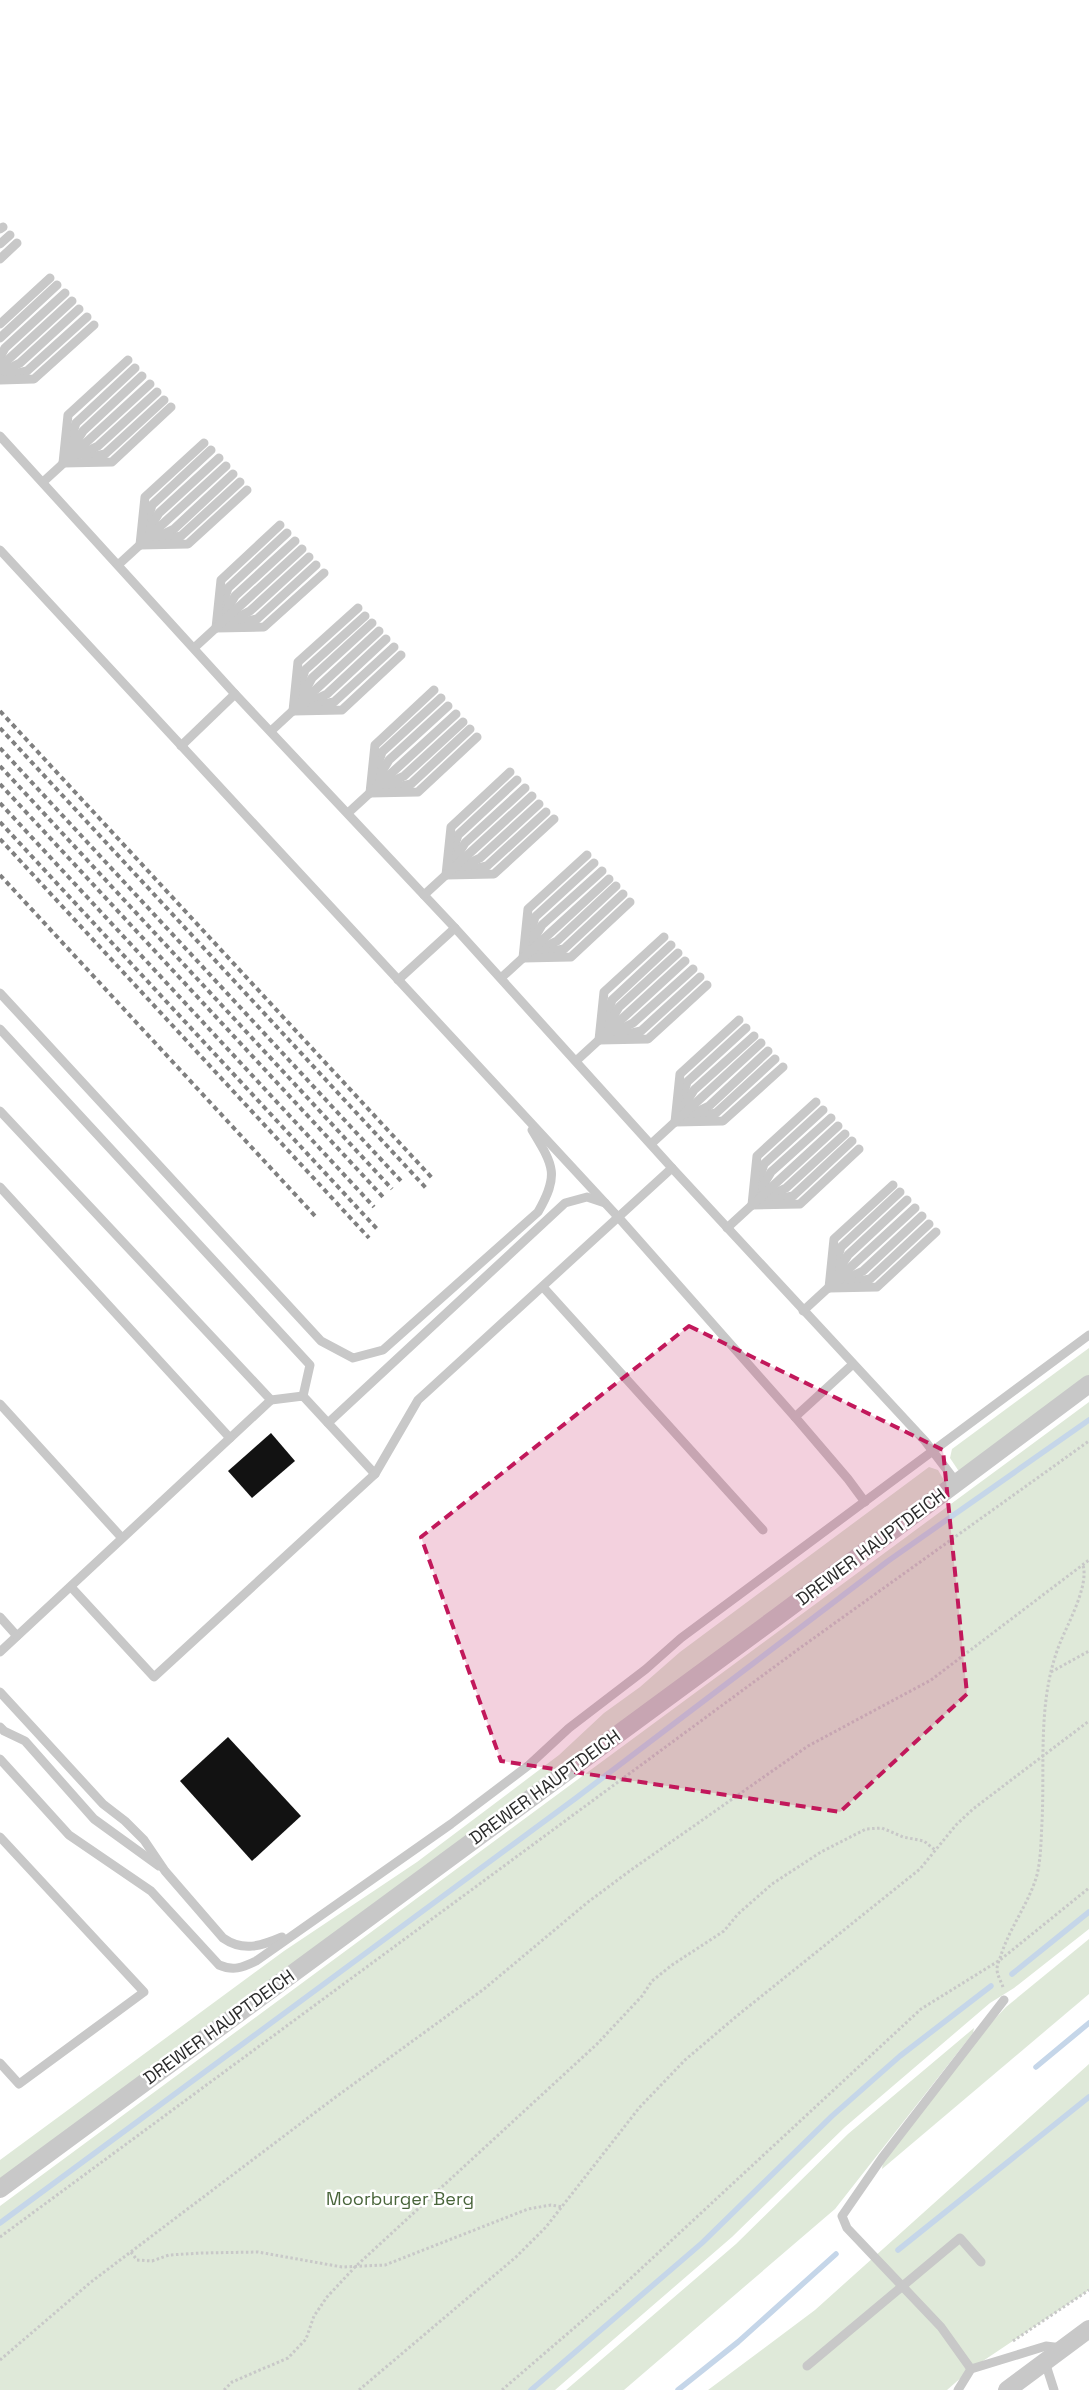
<svg xmlns="http://www.w3.org/2000/svg" width="1089" height="2390" font-family="'Space Grotesk',sans-serif">
	<style>
		.green { fill: #dfe9d9 }
		.lines { fill: none; stroke-linecap: round; stroke-linejoin: round }
		.stream { stroke: #c5d6e9; stroke-width: 5.5 }
		.building { fill: #121212 }
		.path { stroke: #c8c8c8; stroke-width: 3; stroke-dasharray: 2.5 2.5; stroke-linecap: butt }
		.service { stroke: #c8c8c8; stroke-width: 9 }
		.minor { stroke: #c8c8c8; stroke-width: 18 }
		.rail { stroke: #808080; stroke-width: 4; stroke-dasharray: 5 4; stroke-linecap: butt }
		.marked { fill: #c2185b; fill-opacity: 0.2; stroke: #c2185b; stroke-width: 4; stroke-dasharray: 10 6; stroke-linejoin: round }
		.labels { text-anchor: middle; stroke-width: 5; stroke-linejoin: round; paint-order: stroke }
		.street-label { font-size: 18px; fill: #2b2b2b; stroke: #fff }
		.park-label { font-size: 18px; fill: #49653b; stroke: #fff }
	</style>
	<rect width="100%" height="100%" fill="#fff"/>
	<!-- green -->
	<g class="green">
		<path d="M1089 1348V1377L963 1472 958 1470 950 1458 952 1449Z"/>
		<path d="M1089 1402V1929L1014 1988 990 2003 845 2127 732 2237 555 2390H0V2206Z"/>
		<path d="M929 1467 938 1470 945 1482 0 2183V2160L284 1951 417 1862 559 1755 604 1713 640 1687 680 1652Z"/>
		<path d="M1089 1939V1994L882 2169 883 2162 991 2023 1006 2007Z"/>
		<path d="M974 2028 973 2033 835 2209 624 2390H566L736 2244 848 2134Z"/>
		<path d="M1089 2064V2290L971 2369 947 2390H708L815 2310Z"/>
	</g>
	<g class="lines">
		<!-- stream -->
		<g class="stream">
			<path d="M1012 1974 1089 1912"/>
			<path d="M1036 2067 1089 2023"/>
			<path d="M0 2223 576 1798 888 1561 1089 1420"/>
			<path d="M898 2250 1089 2097"/>
			<path d="M531 2390 702 2243 832 2116 900 2056 991 1986"/>
			<path d="M678 2390 738 2342 836 2254"/>
		</g>
	</g>
	<!-- building -->
	<g class="building">
		<path d="M271 1433 295 1461 252 1498 228 1471Z"/>
		<path d="M228 1737 301 1816 252 1861 180 1781Z"/>
	</g>
	<g class="lines">
		<!-- path -->
		<g class="path">
			<path d="M1051 1672 1089 1651"/>
			<path d="M1003 1987C1001 1981 997 1975 997 1969 997 1964 1000 1959 1001 1955 1010 1927 1029 1903 1037 1875 1041 1858 1041 1840 1042 1822 1045 1762 1037 1700 1060 1643 1068 1623 1089 1586 1083 1565"/>
			<path d="M0 2237 800 1648 1089 1441"/>
			<path d="M131 2252 137 2260 152 2261 169 2255 202 2253 258 2252 342 2267 385 2265 528 2209 551 2205 563 2207"/>
			<path d="M1013 2341 1089 2290"/>
			<path d="M0 2360 91 2282 333 2099 484 1989 588 1902 631 1870 808 1746 931 1680 1089 1560"/>
			<path d="M224 2390 232 2382 288 2358 306 2339 314 2316 327 2297 355 2267 597 2044 642 1996 652 1981 672 1965 724 1931 738 1914 772 1884 821 1852 866 1829 882 1828 903 1837 924 1841 935 1850"/>
			<path d="M359 2390 516 2257 546 2227 639 2108 685 2060 738 2015 920 1869 956 1825 973 1809 1089 1721"/>
			<path d="M502 2390 617 2291 921 2009 1000 1960 1089 1888"/>
		</g>
		<!-- service -->
		<g class="service">
			<path d="M0 229 3 227"/>
			<path d="M0 244 10 235"/>
			<path d="M0 259 17 243"/>
			<path d="M0 324 50 278"/>
			<path d="M0 338 57 285"/>
			<path d="M0 357 5 348 65 293"/>
			<path d="M0 367 72 301"/>
			<path d="M0 373 20 363 79 309"/>
			<path d="M6 376 27 371 87 317"/>
			<path d="M0 380 34 379 94 325"/>
			<path d="M0 436 235 694 455 928 672 1168 925 1441 957 1483"/>
			<path d="M69 444 76 423 135 368"/>
			<path d="M71 450 83 431 142 376"/>
			<path d="M77 456 98 446 157 392"/>
			<path d="M86 458 105 454 164 400"/>
			<path d="M63 463 68 415 128 360"/>
			<path d="M63 463 112 462 171 407"/>
			<path d="M43 482 150 384"/>
			<path d="M146 526 152 505 211 450"/>
			<path d="M146 534 159 513 219 458"/>
			<path d="M153 539 174 529 233 474"/>
			<path d="M159 541 181 536 240 482"/>
			<path d="M140 545 145 497 204 443"/>
			<path d="M140 545 188 544 247 490"/>
			<path d="M0 550 619 1218 795 1417 848 1479 865 1502"/>
			<path d="M118 565 226 466"/>
			<path d="M222 606 228 588 287 533"/>
			<path d="M224 615 235 596 295 541"/>
			<path d="M227 623 250 611 309 557"/>
			<path d="M236 624 257 619 316 565"/>
			<path d="M216 628 221 580 280 525"/>
			<path d="M216 628 264 627 324 573"/>
			<path d="M194 648 302 549"/>
			<path d="M299 689 305 670 365 616"/>
			<path d="M301 698 312 678 372 623"/>
			<path d="M304 705 327 694 386 639"/>
			<path d="M313 706 334 702 394 647"/>
			<path d="M293 711 298 662 358 608"/>
			<path d="M293 711 342 710 401 655"/>
			<path d="M271 731 379 631"/>
			<path d="M181 746 235 694"/>
			<path d="M375 773 382 752 441 698"/>
			<path d="M377 780 389 760 448 706"/>
			<path d="M383 786 404 776 463 722"/>
			<path d="M389 789 411 784 470 729"/>
			<path d="M370 793 375 745 434 690"/>
			<path d="M370 793 418 792 477 737"/>
			<path d="M348 813 456 714"/>
			<path d="M451 856 458 835 517 780"/>
			<path d="M452 864 465 843 525 788"/>
			<path d="M459 868 480 858 539 804"/>
			<path d="M465 871 487 866 546 812"/>
			<path d="M446 875 494 874 554 819"/>
			<path d="M446 875 451 827 510 772"/>
			<path d="M424 895 532 796"/>
			<path d="M529 938 535 917 594 863"/>
			<path d="M529 947 542 925 602 871"/>
			<path d="M536 951 557 941 616 886"/>
			<path d="M542 953 564 949 623 894"/>
			<path d="M523 958 528 909 587 855"/>
			<path d="M523 958 571 957 630 902"/>
			<path d="M501 978 609 879"/>
			<path d="M398 980 455 928"/>
			<path d="M0 993 321 1341 353 1358 383 1350 538 1212C560 1174 553 1165 532 1130"/>
			<path d="M605 1021 612 1000 671 945"/>
			<path d="M607 1027 619 1007 678 953"/>
			<path d="M0 1029 310 1365 303 1396"/>
			<path d="M613 1033 633 1023 693 969"/>
			<path d="M619 1036 641 1031 700 977"/>
			<path d="M599 1040 604 992 664 937"/>
			<path d="M599 1040 648 1039 707 985"/>
			<path d="M576 1061 685 961"/>
			<path d="M681 1103 687 1082 746 1028"/>
			<path d="M0 1111 271 1400 0 1652"/>
			<path d="M681 1111 694 1090 754 1036"/>
			<path d="M688 1116 709 1106 768 1051"/>
			<path d="M694 1118 716 1113 775 1059"/>
			<path d="M675 1122 680 1074 739 1020"/>
			<path d="M675 1122 723 1121 783 1067"/>
			<path d="M651 1144 761 1043"/>
			<path d="M757 1185 764 1164 823 1110"/>
			<path d="M0 1187 230 1438"/>
			<path d="M758 1194 771 1172 831 1118"/>
			<path d="M765 1198 786 1188 845 1134"/>
			<path d="M771 1200 793 1196 852 1141"/>
			<path d="M752 1205 757 1156 816 1102"/>
			<path d="M752 1205 800 1204 859 1149"/>
			<path d="M727 1228 838 1126"/>
			<path d="M835 1266 841 1247 900 1192"/>
			<path d="M836 1274 848 1255 907 1200"/>
			<path d="M840 1282 863 1271 922 1216"/>
			<path d="M848 1283 870 1279 929 1224"/>
			<path d="M543 1287 763 1530"/>
			<path d="M829 1288 834 1239 893 1185"/>
			<path d="M829 1288 877 1287 936 1232"/>
			<path d="M803 1311 915 1208"/>
			<path d="M271 1400 303 1396 375 1474"/>
			<path d="M0 1404 122 1538"/>
			<path d="M795 1417 853 1364"/>
			<path d="M328 1423 565 1203 587 1197 605 1203"/>
			<path d="M71 1587 154 1677 375 1474 418 1400 672 1168"/>
			<path d="M0 1617 17 1636"/>
			<path d="M0 1692 103 1804 125 1821 144 1840 165 1871 223 1938C243 1952 261 1946 282 1937"/>
			<path d="M0 1727 4 1731 25 1741 94 1819 159 1866"/>
			<path d="M0 1759 69 1835 151 1891 219 1965C233 1971 242 1968 256 1961L451 1824 529 1765 569 1728 646 1669 681 1638 1089 1335"/>
			<path d="M0 1837 144 1992 19 2084 0 2063"/>
			<path d="M1045 2362 1054 2390"/>
			<path d="M807 2366 960 2238 981 2262"/>
			<path d="M971 2369 941 2327 847 2228 842 2216 882 2158 1004 2000"/>
			<path d="M958 2390 971 2369 1046 2346 1062 2348"/>
		</g>
		<!-- minor -->
		<g class="minor">
			<path d="M0 2189 777 1617 1089 1384"/>
			<path d="M1007 2390 1089 2329"/>
		</g>
		<!-- rail -->
		<g class="rail">
			<path d="M0 711 433 1179"/>
			<path d="M0 728 426 1188"/>
			<path d="M0 748 401 1181"/>
			<path d="M0 766 392 1189"/>
			<path d="M0 784 383 1197"/>
			<path d="M0 803 374 1207"/>
			<path d="M0 822 378 1230"/>
			<path d="M0 839 369 1238"/>
			<path d="M0 875 316 1217"/>
		</g>
	</g>
	<!-- marked area -->
	<path class="marked" d="M689 1326 943 1450 967 1694 840 1812 501 1761 421 1537Z"/>
	<g class="labels">
		<!-- street labels -->
		<g class="street-label">
			<text transform="translate(871 1547) rotate(-37)" y="6">DREWER HAUPTDEICH</text>
			<text transform="translate(545 1787) rotate(-36)" y="6">DREWER HAUPTDEICH</text>
			<text transform="translate(219 2027) rotate(-36)" y="6">DREWER HAUPTDEICH</text>
		</g>
		<!-- park labels -->
		<g class="park-label">
			<text x="400" y="2205">Moorburger Berg</text>
		</g>
	</g>
</svg>
